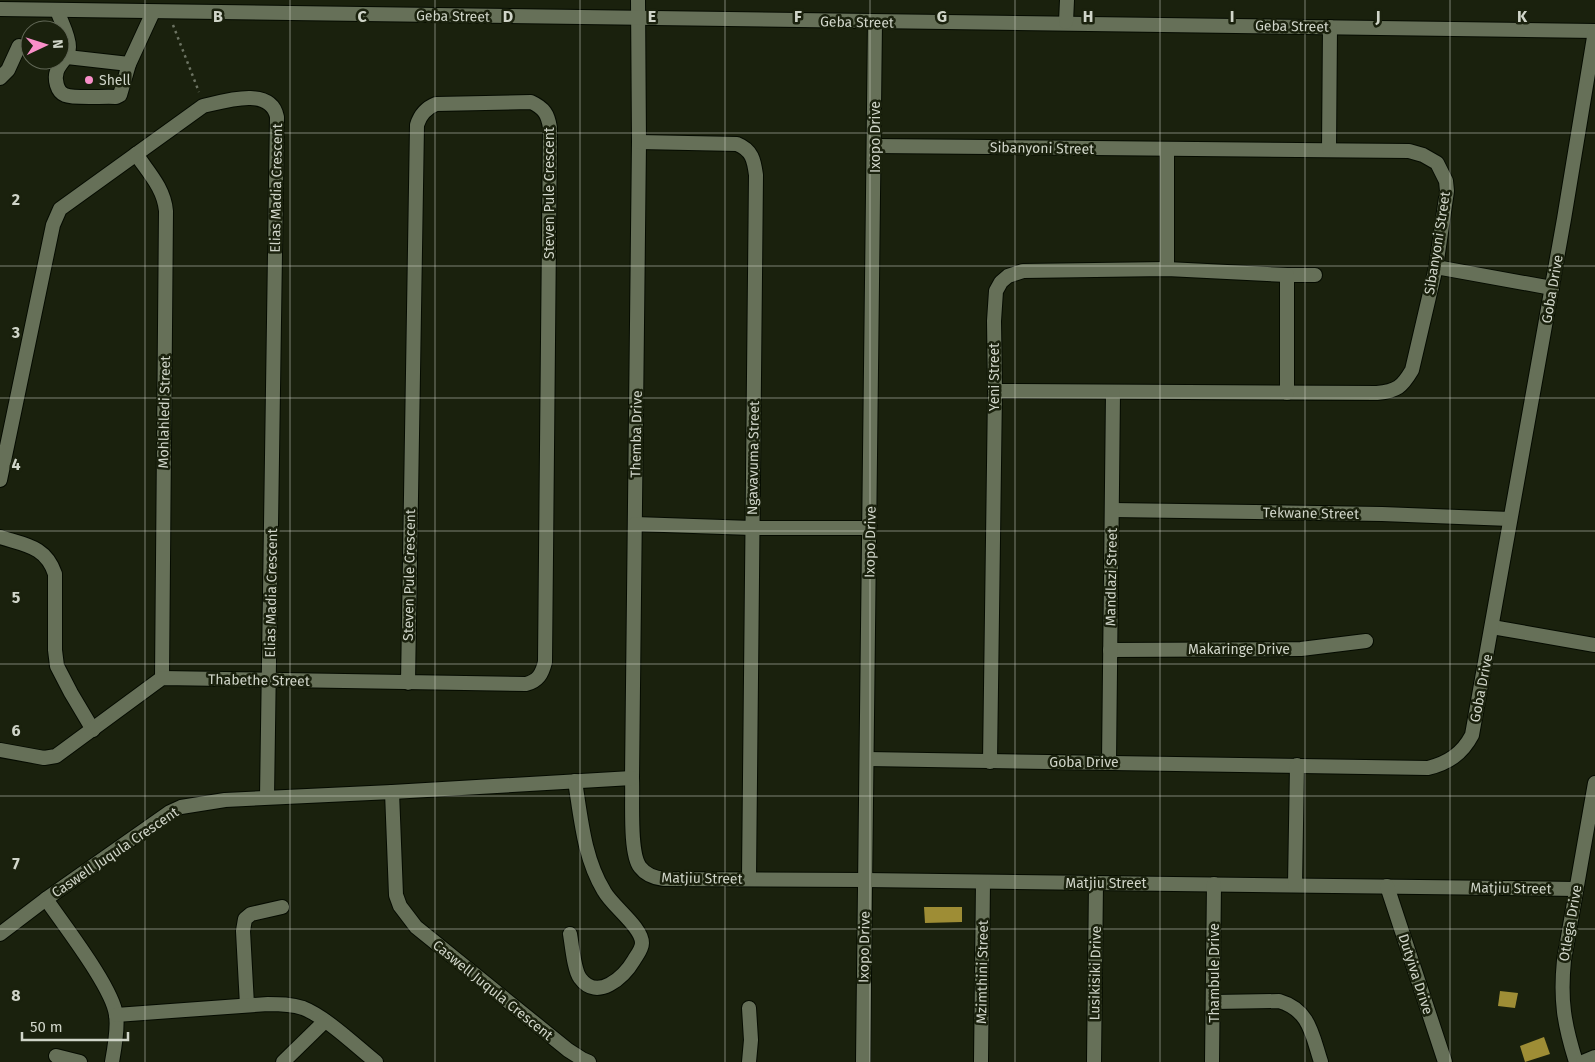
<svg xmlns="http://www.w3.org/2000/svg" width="1595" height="1062" font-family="'Fira Sans',sans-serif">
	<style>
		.building { fill: #9e8d35 }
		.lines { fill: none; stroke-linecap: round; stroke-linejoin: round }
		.minor-casing { stroke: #050b00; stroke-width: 16 }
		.path { stroke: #6d7463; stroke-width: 2.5; stroke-dasharray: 2.5 4; stroke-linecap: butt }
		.minor { stroke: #667058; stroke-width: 14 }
		.grid { fill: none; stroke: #d0d5c9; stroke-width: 1; stroke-opacity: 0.55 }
		.poi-dot { fill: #f98fc9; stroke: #1a210d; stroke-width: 2 }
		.labels { text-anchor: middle; stroke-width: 5; stroke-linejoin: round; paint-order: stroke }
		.street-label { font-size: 14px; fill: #d0d5c9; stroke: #1a210d }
		.poi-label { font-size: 14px; fill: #d0d5c9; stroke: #1a210d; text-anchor: start }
		.grid-label { font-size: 16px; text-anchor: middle; font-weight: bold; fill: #d0d5c9; stroke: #1a210d; stroke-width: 5; stroke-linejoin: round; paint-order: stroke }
	</style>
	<rect width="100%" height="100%" fill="#1a210d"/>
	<!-- building -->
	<g class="building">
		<path d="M924 907H962V922L925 923Z"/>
		<path d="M1500 991 1518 993 1515 1008 1498 1006Z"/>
		<path d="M1544 1037 1550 1054 1525 1062 1520 1046Z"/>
	</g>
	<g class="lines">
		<!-- minor casing -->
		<g class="minor-casing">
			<g id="minor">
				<path d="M638 0 639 142 632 778C633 798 629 853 640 867 646 875 655 878 664 879L865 880 1576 889"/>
				<path d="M0 9 1595 31"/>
				<path d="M57 10C61 22 69 35 69 47 69 58 60 62 57 71 54 79 57 92 65 95 75 99 104 96 116 97L120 95 129 64 153 12"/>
				<path d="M1066 22 1067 0"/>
				<path d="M67 57 129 64"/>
				<path d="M0 78 8 70 19 46"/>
				<path d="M639 142 737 144C752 150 754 160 756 175L749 879"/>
				<path d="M875 146 1409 151 1423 155 1437 163 1446 181 1447 191 1436 267 1412 370C1402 387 1397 391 1377 393L995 391"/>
				<path d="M1329 149 1330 27"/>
				<path d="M136 154C148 172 164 188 166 211L162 678"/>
				<path d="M1436 267 1552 288"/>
				<path d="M1167 269V149"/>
				<path d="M1287 275H1315"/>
				<path d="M0 480 53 225 60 209 203 106C225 101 271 86 277 117L267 797"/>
				<path d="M1112 510 1382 514 1510 519"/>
				<path d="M635 524 752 528H870"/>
				<path d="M0 537C25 545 46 546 55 574V650L57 666 71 693 93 730"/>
				<path d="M1492 627 1595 645"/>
				<path d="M1110 650 1301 649 1366 641"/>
				<path d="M0 750 44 758 56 756 162 678 526 684C538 681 542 674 545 662L550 128C548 114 544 108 531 102L436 104C426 108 420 115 417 125L408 683"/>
				<path d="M867 759 1428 768C1448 763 1462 754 1472 735L1564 219 1595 31"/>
				<path d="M990 762 995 391 994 321 996 291 1001 282 1008 276 1023 271 1167 269 1287 275V393"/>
				<path d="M1109 762 1113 393"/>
				<path d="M392 792 396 895 400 906 416 927 568 1050 582 1059 589 1062"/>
				<path d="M1295 885 1297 765"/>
				<path d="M1387 886 1445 1062"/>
				<path d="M46 899C63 924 113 988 116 1015 118 1026 114 1051 112 1062"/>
				<path d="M0 934 46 899 170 812 181 807 225 800 392 792 632 778"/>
				<path d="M570 934C572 945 574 970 580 978 597 1002 624 977 634 960 637 955 642 949 642 943 642 927 612 906 604 891 584 858 581 819 575 781"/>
				<path d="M1214 1002 1279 1001C1310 1010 1312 1035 1321 1062"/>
				<path d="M247 1005 243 931 245 919 251 914 282 907"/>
				<path d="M116 1015 268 1004C280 1004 291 1004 303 1008 326 1017 356 1046 376 1062"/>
				<path d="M56 1056 80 1062"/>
				<path d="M283 1062 325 1021"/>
				<path d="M749 1062 751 1040 749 1008"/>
				<path d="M863 1062 875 22"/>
				<path d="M981 1062 983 882"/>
				<path d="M1094 1062 1096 883"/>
				<path d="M1212 1062 1214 884"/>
				<path d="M1576 1062C1564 1024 1560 1000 1564 960L1595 783"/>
				<path d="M1583 1062 1595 1057"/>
			</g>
		</g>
		<!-- path -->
		<path class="path" d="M173 25 199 92"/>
		<!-- minor -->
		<use href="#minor" class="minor"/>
	</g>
	<!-- grid -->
	<path class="grid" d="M145 0V1062M290 0V1062M435 0V1062M580 0V1062M725 0V1062M870 0V1062M1015 0V1062M1160 0V1062M1305 0V1062M1450 0V1062M0 133H1595M0 266H1595M0 398H1595M0 531H1595M0 664H1595M0 796H1595M0 929H1595"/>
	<!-- markers -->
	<circle class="poi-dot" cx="89" cy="80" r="5"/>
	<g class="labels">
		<!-- street labels -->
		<g class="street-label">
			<text transform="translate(453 16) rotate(1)" y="5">Geba Street</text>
			<text transform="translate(857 22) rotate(1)" y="5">Geba Street</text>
			<text transform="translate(1292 26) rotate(1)" y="5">Geba Street</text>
			<text transform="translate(875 137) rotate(-90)" y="5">Ixopo Drive</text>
			<text transform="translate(1042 148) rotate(1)" y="5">Sibanyoni Street</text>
			<text transform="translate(276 188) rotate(-89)" y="5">Elias Madia Crescent</text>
			<text transform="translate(549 193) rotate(-90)" y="5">Steven Pule Crescent</text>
			<text transform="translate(1437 243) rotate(-81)" y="5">Sibanyoni Street</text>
			<text transform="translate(1552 289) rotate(-80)" y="5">Goba Drive</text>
			<text transform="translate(994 377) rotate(-90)" y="5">Yeni Street</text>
			<text transform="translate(164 412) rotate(-89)" y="5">Mohlahledi Street</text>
			<text transform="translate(636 434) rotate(-89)" y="5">Themba Drive</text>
			<text transform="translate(753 458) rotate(-89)" y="5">Ngavavuma Street</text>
			<text transform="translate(1311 513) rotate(1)" y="5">Tekwane Street</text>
			<text transform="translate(870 542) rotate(-89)" y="5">Ixopo Drive</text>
			<text transform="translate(409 575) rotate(-89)" y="5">Steven Pule Crescent</text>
			<text transform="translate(1111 577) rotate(-89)" y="5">Mandlazi Street</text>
			<text transform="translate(271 593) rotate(-89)" y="5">Elias Madia Crescent</text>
			<text x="1239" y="654">Makaringe Drive</text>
			<text transform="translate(259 680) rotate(1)" y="5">Thabethe Street</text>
			<text transform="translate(1481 688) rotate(-79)" y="5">Goba Drive</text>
			<text x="1084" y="767">Goba Drive</text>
			<text transform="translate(115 852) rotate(-34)" y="5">Caswell Juqula Crescent</text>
			<text transform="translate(702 878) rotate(1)" y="5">Matjiu Street</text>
			<text x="1106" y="888">Matjiu Street</text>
			<text transform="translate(1511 888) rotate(1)" y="5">Matjiu Street</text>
			<text transform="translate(1570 923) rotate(-80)" y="5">Otlega Drive</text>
			<text transform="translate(864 947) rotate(-89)" y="5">Ixopo Drive</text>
			<text transform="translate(982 972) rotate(-89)" y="5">Mzimthini Street</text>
			<text transform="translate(1095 973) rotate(-89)" y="5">Lusikisiki Drive</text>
			<text transform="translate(1214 973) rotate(-90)" y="5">Thambule Drive</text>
			<text transform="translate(1416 974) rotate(72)" y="5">Dutyiva Drive</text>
			<text transform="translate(493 990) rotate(39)" y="5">Caswell Juqula Crescent</text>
		</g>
		<!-- poi labels -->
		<g class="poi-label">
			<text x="99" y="85">Shell</text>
		</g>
	</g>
	<g class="grid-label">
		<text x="218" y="22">B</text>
		<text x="362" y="22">C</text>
		<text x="508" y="22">D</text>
		<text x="652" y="22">E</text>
		<text x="798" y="22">F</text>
		<text x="942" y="22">G</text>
		<text x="1088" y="22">H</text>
		<text x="1232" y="22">I</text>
		<text x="1378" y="22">J</text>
		<text x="1522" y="22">K</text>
		<text x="16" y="205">2</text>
		<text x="16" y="338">3</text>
		<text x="16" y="470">4</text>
		<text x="16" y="603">5</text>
		<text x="16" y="736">6</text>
		<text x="16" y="869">7</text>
		<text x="16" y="1001">8</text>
	</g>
	<!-- north arrow -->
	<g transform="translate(45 45) rotate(86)"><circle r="24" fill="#1a210d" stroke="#636958"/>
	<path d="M0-4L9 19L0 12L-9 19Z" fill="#f98fc9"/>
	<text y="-8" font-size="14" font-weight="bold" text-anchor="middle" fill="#d0d5c9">N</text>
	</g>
	<!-- scale -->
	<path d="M22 1032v8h106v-8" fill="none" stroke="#d0d5c9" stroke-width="2.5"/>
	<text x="30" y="1032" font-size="15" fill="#d0d5c9" stroke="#1a210d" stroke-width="4" paint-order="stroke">50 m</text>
</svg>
